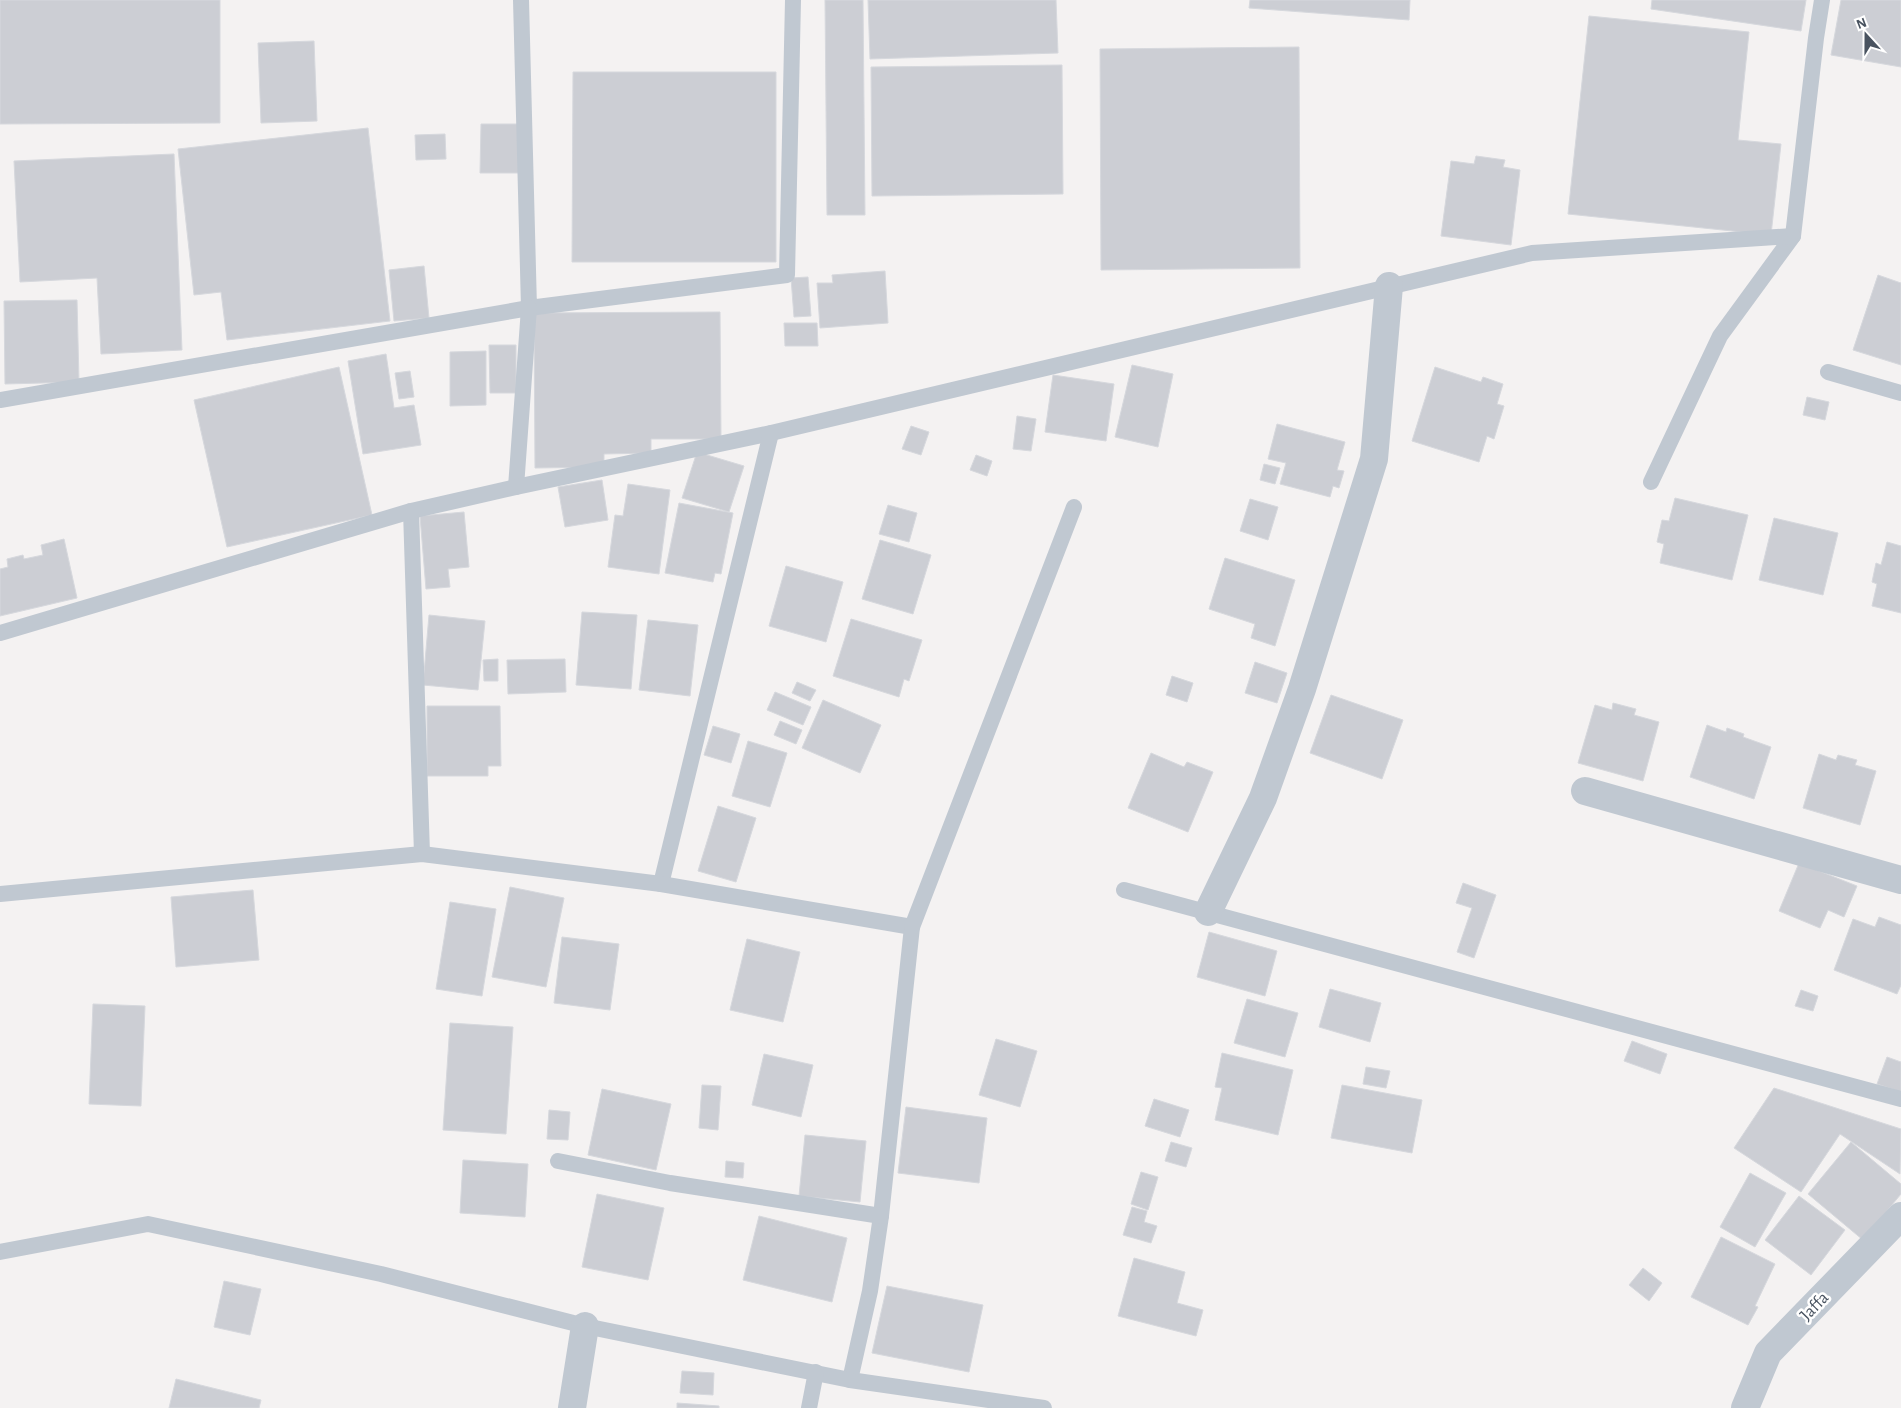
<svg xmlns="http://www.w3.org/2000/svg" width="1901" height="1408" font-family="'Alegreya Sans',sans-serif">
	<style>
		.building { fill: #ccced4; stroke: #d6d8dd }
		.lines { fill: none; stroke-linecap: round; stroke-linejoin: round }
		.lane { stroke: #c0c8d1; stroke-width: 16 }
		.street { stroke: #c0c8d1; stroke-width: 28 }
		.labels { text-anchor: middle; stroke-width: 5; stroke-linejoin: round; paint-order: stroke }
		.street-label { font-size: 18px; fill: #495360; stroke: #fff }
	</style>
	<rect width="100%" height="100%" fill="#f4f2f2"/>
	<!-- building -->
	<g class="building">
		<path d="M0 0H220V123L0 124Z"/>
		<path d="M825 0H863L865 215H827Z"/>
		<path d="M868 0H1056L1058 53 870 59Z"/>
		<path d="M1250 0H1410L1409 20 1249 8Z"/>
		<path d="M1652 0H1806L1801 31 1651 9Z"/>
		<path d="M1841 0H1901V67L1831 55Z"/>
		<path d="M1589 16 1749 32 1738 140 1781 144 1771 235 1568 214Z"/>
		<path d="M314 41 317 121 261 123 258 43Z"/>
		<path d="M1299 47 1300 268 1101 270 1100 49Z"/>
		<path d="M1062 65 1063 194 872 196 871 67Z"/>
		<path d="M573 72H776V262H572Z"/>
		<path d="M481 124H520L519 173H480Z"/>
		<path d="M368 128 390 321 227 340 221 292 194 295 178 149Z"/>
		<path d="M445 134 446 159 416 160 415 135Z"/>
		<path d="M174 154 182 350 101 354 97 278 20 282 14 161Z"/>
		<path d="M1476 156 1505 160 1503 167 1520 170 1511 245 1441 236 1451 161 1474 164Z"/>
		<path d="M424 266 429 318 394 321 389 270Z"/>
		<path d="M885 271 888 323 820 328 817 283H833L832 275Z"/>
		<path d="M1878 275 1901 283V365L1853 350Z"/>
		<path d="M808 277 811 316 794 317 791 278Z"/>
		<path d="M77 300 79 382 5 384 4 301Z"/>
		<path d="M720 312 721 439H651V453L604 454V467L535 468 534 313Z"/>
		<path d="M784 323H817L818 346H785Z"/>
		<path d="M489 345H516V393H490Z"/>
		<path d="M486 351V405L450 406V352Z"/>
		<path d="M386 354 394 408 414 405 421 445 363 454 348 361Z"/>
		<path d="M1132 365 1173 374 1158 447 1115 437Z"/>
		<path d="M339 367 372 515 227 547 194 400Z"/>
		<path d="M1435 367 1481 382 1483 377 1503 384 1497 404 1504 406 1494 439 1487 436 1479 462 1412 441Z"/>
		<path d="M410 371 414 397 399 399 395 373Z"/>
		<path d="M1053 375 1114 384 1106 441 1045 432Z"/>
		<path d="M1807 397 1829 402 1825 420 1803 415Z"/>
		<path d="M1017 416 1036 419 1031 451 1013 449Z"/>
		<path d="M1277 424 1345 442 1337 470 1344 471 1339 488 1333 486 1330 497 1280 484 1286 463 1268 459Z"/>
		<path d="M911 426 929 432 921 455 902 449Z"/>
		<path d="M697 452 744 466 729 512 682 498Z"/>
		<path d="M976 455 992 461 987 476 970 470Z"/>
		<path d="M1264 464 1280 468 1275 484 1260 480Z"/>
		<path d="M602 480 608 520 565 527 558 487Z"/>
		<path d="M628 484 670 490 659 574 608 567 615 515 623 516Z"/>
		<path d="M1675 498 1748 515 1732 580 1660 563 1664 544 1657 542 1662 520 1669 521Z"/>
		<path d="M1250 499 1278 507 1268 540 1240 531Z"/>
		<path d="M679 503 733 513 721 574 715 573 713 582 665 573Z"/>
		<path d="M888 505 917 513 909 542 879 534Z"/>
		<path d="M464 512 469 567 448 569 450 587 426 589 420 516Z"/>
		<path d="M1774 518 1838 533 1823 595 1759 580Z"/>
		<path d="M64 539 77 598 0 616V569L8 567 7 559 23 555 24 559 43 555 41 545Z"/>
		<path d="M880 540 931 555 913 614 862 599Z"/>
		<path d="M1887 542 1901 546V613L1872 606 1877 584 1872 582 1876 563 1881 565Z"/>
		<path d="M1225 558 1295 580 1275 646 1251 638 1255 624 1209 609Z"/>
		<path d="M786 566 843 582 826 642 769 626Z"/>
		<path d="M582 612 637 615 631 689 576 685Z"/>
		<path d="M429 615 485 621 478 690 423 685Z"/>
		<path d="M851 619 922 640 909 681 904 679 899 697 833 676Z"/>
		<path d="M648 620 698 625 690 696 639 690Z"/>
		<path d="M498 659V681H484L483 660Z"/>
		<path d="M565 659 566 692 508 694 507 660Z"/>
		<path d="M1255 662 1287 673 1277 703 1245 693Z"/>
		<path d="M1172 676 1193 683 1187 702 1166 695Z"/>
		<path d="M797 682 816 690 810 701 792 693Z"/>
		<path d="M775 692 811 707 803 725 767 710Z"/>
		<path d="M1331 695 1403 720 1382 779 1310 753Z"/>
		<path d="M823 700 881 725 860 773 802 748Z"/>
		<path d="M1613 703 1636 709 1634 715 1659 722 1643 781 1578 763 1595 705 1612 710Z"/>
		<path d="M427 706H500L501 766H488V776H427Z"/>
		<path d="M780 721 802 730 796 744 774 735Z"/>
		<path d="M1707 725 1726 732 1727 728 1744 734 1743 737 1771 747 1754 799 1690 777Z"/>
		<path d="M713 726 740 734 731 763 704 755Z"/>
		<path d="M748 741 787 753 770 807 732 796Z"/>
		<path d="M1151 753 1184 767 1187 762 1213 772 1188 832 1128 808Z"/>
		<path d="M1819 754 1836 760 1838 755 1857 760 1855 765 1876 771 1860 825 1803 808Z"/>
		<path d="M718 806 756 818 736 882 698 871Z"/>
		<path d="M1799 863 1857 886 1844 917 1828 910 1820 928 1779 911Z"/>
		<path d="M1463 883 1496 895 1474 958 1457 952 1472 908 1456 903Z"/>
		<path d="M510 887 564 898 546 987 492 977Z"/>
		<path d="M253 890 259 960 176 967 171 897Z"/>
		<path d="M450 902 496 909 482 996 436 989Z"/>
		<path d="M1879 917 1901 925V985L1897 994 1834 970 1853 919 1875 927Z"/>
		<path d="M1209 932 1277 951 1265 996 1197 977Z"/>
		<path d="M562 937 619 944 610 1010 554 1003Z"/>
		<path d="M747 939 800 952 783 1022 730 1010Z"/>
		<path d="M1330 989 1381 1003 1370 1042 1319 1027Z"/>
		<path d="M1801 990 1818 996 1813 1011 1795 1006Z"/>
		<path d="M1247 999 1298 1013 1285 1057 1234 1043Z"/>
		<path d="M93 1004 145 1006 141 1106 89 1104Z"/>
		<path d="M450 1023 513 1027 506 1134 443 1130Z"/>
		<path d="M996 1039 1037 1051 1020 1107 979 1095Z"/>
		<path d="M1632 1041 1667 1054 1660 1074 1624 1061Z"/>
		<path d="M1222 1053 1293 1070 1278 1135 1215 1120 1222 1088 1215 1087Z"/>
		<path d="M764 1054 813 1065 801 1117 752 1105Z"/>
		<path d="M1887 1057 1901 1062V1092L1877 1084Z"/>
		<path d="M1366 1067 1390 1071 1386 1088 1363 1084Z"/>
		<path d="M702 1085 721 1086 718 1130 699 1128Z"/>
		<path d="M1342 1085 1422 1100 1412 1153 1331 1138Z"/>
		<path d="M1774 1088 1901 1129 1900 1174 1840 1134 1801 1192 1734 1148Z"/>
		<path d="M602 1089 671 1104 656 1170 588 1155Z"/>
		<path d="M1154 1099 1189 1110 1180 1137 1145 1126Z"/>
		<path d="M906 1107 987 1118 979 1183 898 1173Z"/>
		<path d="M549 1110 570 1112 568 1140 547 1139Z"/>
		<path d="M805 1135 866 1141 860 1202 799 1196Z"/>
		<path d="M1171 1142 1192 1148 1186 1167 1165 1161Z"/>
		<path d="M1851 1142 1901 1184V1194L1863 1240 1808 1194Z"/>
		<path d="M463 1160 528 1164 525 1217 460 1213Z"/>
		<path d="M726 1161 744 1163 743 1178 725 1177Z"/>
		<path d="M1141 1172 1158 1177 1148 1210 1131 1204Z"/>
		<path d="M1750 1173 1786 1193 1755 1247 1720 1227Z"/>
		<path d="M597 1194 664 1208 648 1280 582 1267Z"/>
		<path d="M1799 1196 1845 1230 1811 1275 1765 1240Z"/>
		<path d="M1132 1207 1147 1211 1144 1222 1157 1226 1151 1243 1123 1235Z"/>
		<path d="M759 1216 847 1238 832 1302 743 1280Z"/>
		<path d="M1721 1237 1775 1264 1755 1306 1758 1307 1748 1325 1691 1297Z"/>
		<path d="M1134 1258 1185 1272 1177 1303 1203 1310 1196 1336 1118 1316Z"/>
		<path d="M1643 1268 1662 1283 1649 1301 1629 1285Z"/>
		<path d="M224 1281 261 1289 250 1335 214 1327Z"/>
		<path d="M887 1286 983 1305 969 1372 872 1353Z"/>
		<path d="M682 1371 714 1373 713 1395 680 1393Z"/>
		<path d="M176 1379 261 1400 259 1408H169Z"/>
		<path d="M677 1403 719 1406V1408H677Z"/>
	</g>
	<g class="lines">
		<!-- lane -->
		<g class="lane">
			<path d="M521 0 529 308 787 275 793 0"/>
			<path d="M1828 372 1901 393"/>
			<path d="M0 400 529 308 516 487"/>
			<path d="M1651 482 1720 336 1793 236 1816 38 1822 0"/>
			<path d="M411 511 422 854"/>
			<path d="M0 633 411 511 516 487 771 433 1532 253 1793 236"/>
			<path d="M661 884 771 433"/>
			<path d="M1124 890 1901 1099"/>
			<path d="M0 894 422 854 661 884 912 927 881 1216 870 1291 850 1380 1044 1408"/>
			<path d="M912 927 1074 507"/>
			<path d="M558 1161 670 1183 881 1216"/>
			<path d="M0 1252 148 1224 381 1274 585 1326 850 1380"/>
			<path d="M809 1408 816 1372"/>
		</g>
		<!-- street -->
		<g class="street">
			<path d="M1585 791 1901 880"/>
			<path d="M1208 912 1263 798 1302 689 1374 459 1389 286"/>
			<path d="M572 1408 585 1326"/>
			<path d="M1745 1408 1768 1353 1901 1216"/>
		</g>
	</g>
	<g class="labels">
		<!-- street labels -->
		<g class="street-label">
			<text transform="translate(1814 1306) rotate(-46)" y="6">Jaffa</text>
		</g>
	</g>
	<!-- north arrow -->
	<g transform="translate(1866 35) rotate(339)" stroke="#ffffff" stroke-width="4" paint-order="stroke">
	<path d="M0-4L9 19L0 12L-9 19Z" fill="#495360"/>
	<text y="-8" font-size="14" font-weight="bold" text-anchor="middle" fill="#495360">N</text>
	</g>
</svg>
